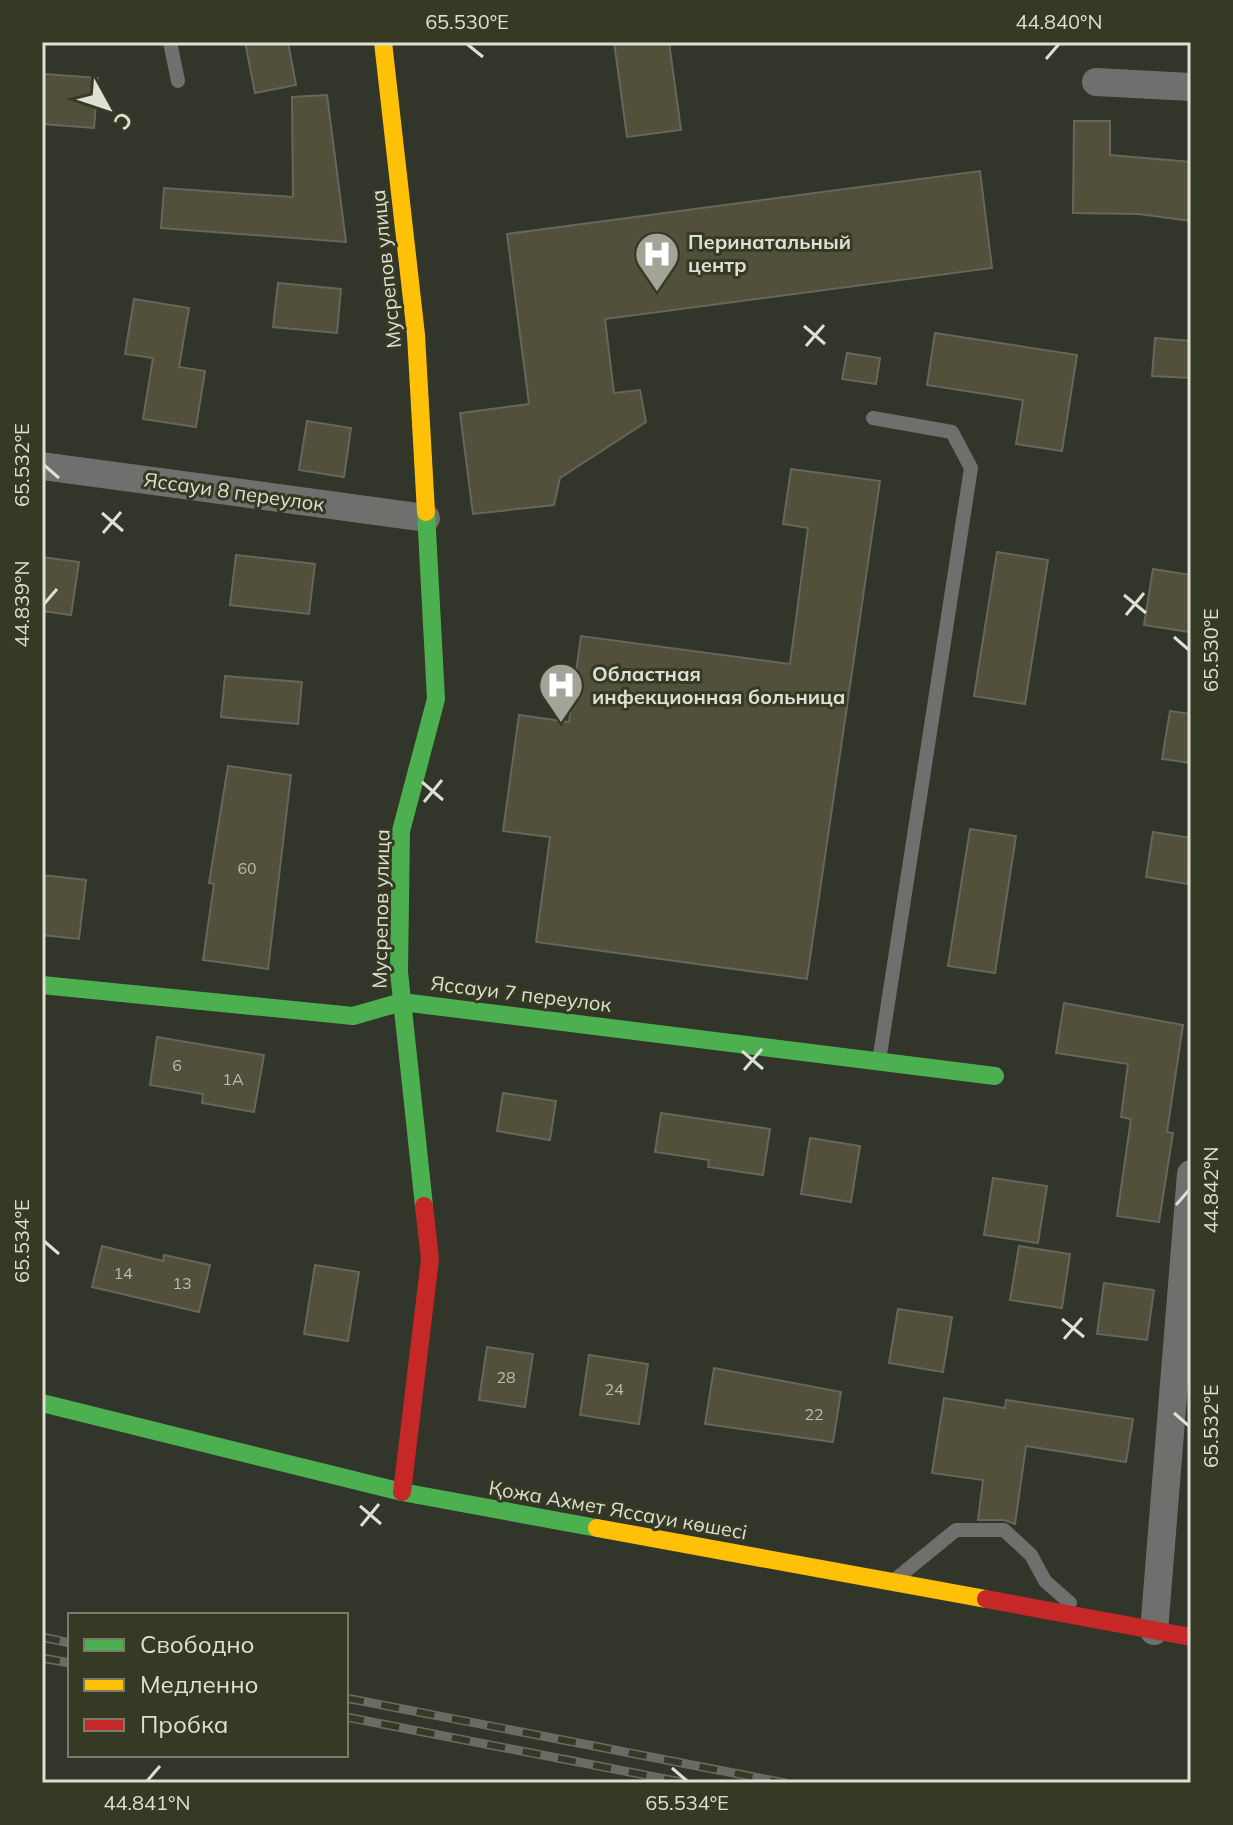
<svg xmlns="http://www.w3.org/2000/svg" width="1233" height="1825" font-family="Mulish,sans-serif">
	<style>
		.building { fill: #524f3a; stroke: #67665c; stroke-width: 2 }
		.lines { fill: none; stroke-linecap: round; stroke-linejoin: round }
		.lane { stroke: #6e706d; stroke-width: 14 }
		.street { stroke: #6e706d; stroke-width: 28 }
		.fast { stroke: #4caf50; stroke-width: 18 }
		.slow { stroke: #ffc107; stroke-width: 18 }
		.jam { stroke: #c62828; stroke-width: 18 }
		.rail-casing { stroke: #696c65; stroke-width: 9 }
		.rail { stroke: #363a24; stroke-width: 6; stroke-dasharray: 18; stroke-linecap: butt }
		.ticks { fill: none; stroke: #dde0d2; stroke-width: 3 }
		.labels { text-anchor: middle; stroke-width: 6; stroke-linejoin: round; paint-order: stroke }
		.number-label { font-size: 16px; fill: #babcac }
		.poi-label { font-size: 20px; font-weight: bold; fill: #dde0d2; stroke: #363a24; text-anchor: start }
		.street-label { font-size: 20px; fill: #dde0d2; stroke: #363a24 }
		.neatline { fill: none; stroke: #dde0d2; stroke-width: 3 }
		.ticks-label { font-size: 20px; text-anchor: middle; fill: #dde0d2 }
	</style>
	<rect width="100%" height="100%" fill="#323529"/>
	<!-- building -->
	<g class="building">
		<path d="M245 42H288L296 85 255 93Z"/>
		<path d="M614 42H669L681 130 627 137Z"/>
		<path d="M44 74 98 78 94 128 42 124Z"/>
		<path d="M327 95 346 242 161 228 164 188 293 197 292 97Z"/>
		<path d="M1074 121H1110V155L1191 162V221L1139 214 1073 213Z"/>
		<path d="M980 171 992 268 605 319 614 393 640 390 646 422 560 478 554 505 473 514 460 413 529 404 507 234Z"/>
		<path d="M278 283 341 289 337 333 273 327Z"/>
		<path d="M134 299 189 308 179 367 205 371 196 427 143 419 153 358 125 354Z"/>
		<path d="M935 333 1077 355 1062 451 1016 444 1023 400 927 385Z"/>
		<path d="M1155 338 1191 341V378L1152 376Z"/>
		<path d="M847 353 880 358 876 384 842 379Z"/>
		<path d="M307 421 351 428 344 477 299 470Z"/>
		<path d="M791 469 880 481 807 979 536 942 550 837 503 831 519 715 569 722 581 636 790 664 808 528 783 524Z"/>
		<path d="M997 552 1048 560 1025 704 974 696Z"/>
		<path d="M236 555 315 564 309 614 230 605Z"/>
		<path d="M42 557 79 562 71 615 42 611Z"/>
		<path d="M1153 569 1191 575 1189 632 1144 625Z"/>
		<path d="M225 676 302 682 298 724 221 717Z"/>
		<path d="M1170 711 1191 714V763L1162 759Z"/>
		<path d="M228 766 291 775 268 969 203 960 214 884 209 883Z"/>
		<path d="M970 829 1016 836 995 973 948 966Z"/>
		<path d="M1153 832 1191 838 1188 884 1146 877Z"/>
		<path d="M42 875 86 880 79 939 42 935Z"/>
		<path d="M1064 1003 1183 1025 1167 1132 1173 1133 1159 1222 1117 1216 1131 1119 1121 1117 1128 1064 1056 1053Z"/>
		<path d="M157 1037 264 1055 254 1112 202 1103 203 1094 150 1085Z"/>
		<path d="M503 1093 556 1101 550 1140 497 1131Z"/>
		<path d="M661 1113 770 1129 763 1175 708 1167 709 1160 655 1152Z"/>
		<path d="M810 1138 860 1146 851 1202 801 1194Z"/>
		<path d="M993 1178 1047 1186 1038 1243 984 1235Z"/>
		<path d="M102 1246 163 1261 164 1255 210 1265 199 1312 92 1287Z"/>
		<path d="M1019 1246 1070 1254 1062 1308 1010 1300Z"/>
		<path d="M315 1265 359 1272 348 1341 304 1334Z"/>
		<path d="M1104 1283 1154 1290 1147 1340 1097 1334Z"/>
		<path d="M898 1309 952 1317 943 1372 889 1363Z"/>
		<path d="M487 1347 533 1354 525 1407 479 1400Z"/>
		<path d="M589 1355 648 1364 639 1424 580 1415Z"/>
		<path d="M714 1368 841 1392 833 1442 705 1424Z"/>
		<path d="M944 1398 1005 1408 1006 1400 1133 1419 1126 1462 1026 1446 1015 1524 1004 1520H978L983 1480 932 1473Z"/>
	</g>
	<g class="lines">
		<!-- lane -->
		<g class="lane">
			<path d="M170 42 178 81"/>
			<path d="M873 418 952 432 971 468 879 1061"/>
			<path d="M897 1578 956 1530H1004L1031 1555 1045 1581 1070 1603"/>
		</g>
		<!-- street -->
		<g class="street">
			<path d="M1096 82 1191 87"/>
			<path d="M42 466 426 518"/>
			<path d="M1154 1631 1191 1174"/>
		</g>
		<!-- fast -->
		<g class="fast">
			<path d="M42 985 353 1016 402 1002 995 1076"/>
			<path d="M424 1206 399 972 401 831 436 699 426 512"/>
			<path d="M42 1403 402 1492 597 1528"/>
		</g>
		<!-- slow -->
		<g class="slow">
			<path d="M383 42 416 335 426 512"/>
			<path d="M597 1528 986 1599"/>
		</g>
		<!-- jam -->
		<g class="jam">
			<path d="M402 1492 430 1259 424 1206"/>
			<path d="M986 1599 1191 1637"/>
		</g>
		<!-- rail casing -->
		<g class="rail-casing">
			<g id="rail">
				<path d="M42 1637 70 1643"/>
				<path d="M42 1658 70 1663"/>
				<path d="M346 1698 785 1783"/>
				<path d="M346 1717 686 1783"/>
			</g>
		</g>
		<!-- rail -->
		<use href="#rail" class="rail"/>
	</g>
	<!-- ticks -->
	<path class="ticks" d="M467 44 483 57M1046 59 1059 44M804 326 825 344M806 346 824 325M44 465 59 478M102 513 123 531M103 533 121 512M1124 595 1146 613M44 604 57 589M1126 615 1144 593M1174 637 1189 650M422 782 443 800M424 802 442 780M742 1051 763 1069M744 1070 762 1049M1176 1205 1189 1190M44 1241 59 1254M1062 1319 1084 1337M1064 1339 1082 1318M1174 1413 1189 1426M360 1506 381 1524M361 1526 379 1504M672 1768 687 1781M147 1781 160 1766"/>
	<!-- icons -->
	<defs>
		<g id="hospital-pin" transform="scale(2.3)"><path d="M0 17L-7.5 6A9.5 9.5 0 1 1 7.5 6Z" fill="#a1a497" stroke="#363a24"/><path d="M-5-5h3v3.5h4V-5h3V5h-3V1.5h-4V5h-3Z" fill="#fff"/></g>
	</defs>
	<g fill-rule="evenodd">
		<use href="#hospital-pin" x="657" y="254"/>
		<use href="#hospital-pin" x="561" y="685"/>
	</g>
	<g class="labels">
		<!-- number labels -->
		<g class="number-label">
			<text x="247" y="874">60</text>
			<text x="177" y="1071">6</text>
			<text x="233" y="1085">1А</text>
			<text x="123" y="1279">14</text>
			<text x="182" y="1289">13</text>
			<text x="506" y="1383">28</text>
			<text x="614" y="1395">24</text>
			<text x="814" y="1420">22</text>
		</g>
		<!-- poi labels -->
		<g class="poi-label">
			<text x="688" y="249">Перинатальный<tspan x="688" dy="23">центр</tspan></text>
			<text x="592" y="681">Областная<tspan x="592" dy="23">инфекционная больница</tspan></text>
		</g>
		<!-- street labels -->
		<g class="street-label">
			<text transform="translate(386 269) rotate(-96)" y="7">Мусрепов улица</text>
			<text transform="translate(234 492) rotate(8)" y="7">Яссауи 8 переулок</text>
			<text transform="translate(381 909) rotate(-89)" y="7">Мусрепов улица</text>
			<text transform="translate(521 994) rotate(7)" y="7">Яссауи 7 переулок</text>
			<text transform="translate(618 1510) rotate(10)" y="7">Қожа Ахмет Яссауи көшесі</text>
		</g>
	</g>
	<!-- border -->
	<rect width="1233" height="1825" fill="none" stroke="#363a24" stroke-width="88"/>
	<!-- legend -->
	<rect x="68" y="1613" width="280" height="144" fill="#363a24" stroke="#797c6a" stroke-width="2"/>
	<rect x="84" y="1639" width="40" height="12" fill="#4caf50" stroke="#797c6a" stroke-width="2"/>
	<text x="140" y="1653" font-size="24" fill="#dde0d2">Свободно</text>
	<rect x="84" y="1679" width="40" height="12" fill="#ffc107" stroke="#797c6a" stroke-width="2"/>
	<text x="140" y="1693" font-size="24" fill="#dde0d2">Медленно</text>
	<rect x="84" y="1719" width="40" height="12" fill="#c62828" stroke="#797c6a" stroke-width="2"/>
	<text x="140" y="1733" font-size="24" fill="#dde0d2">Пробка</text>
	<!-- north arrow -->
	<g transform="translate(108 108) rotate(130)" stroke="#363a24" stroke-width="6" paint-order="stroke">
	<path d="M0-6L14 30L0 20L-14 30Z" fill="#dde0d2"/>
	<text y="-12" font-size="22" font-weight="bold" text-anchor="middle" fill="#dde0d2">С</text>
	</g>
	<rect x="44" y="44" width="1145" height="1737" class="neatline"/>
	<g class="ticks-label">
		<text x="467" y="29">65.530°E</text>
		<text x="1059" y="29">44.840°N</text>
		<text transform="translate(22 465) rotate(-90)" y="7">65.532°E</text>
		<text transform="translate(22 604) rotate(-90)" y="7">44.839°N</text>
		<text transform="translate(1211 650) rotate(-90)" y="7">65.530°E</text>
		<text transform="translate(1211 1190) rotate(-90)" y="7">44.842°N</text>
		<text transform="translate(22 1241) rotate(-90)" y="7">65.534°E</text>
		<text transform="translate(1211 1426) rotate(-90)" y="7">65.532°E</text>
		<text x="147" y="1810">44.841°N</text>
		<text x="687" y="1810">65.534°E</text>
	</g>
</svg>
